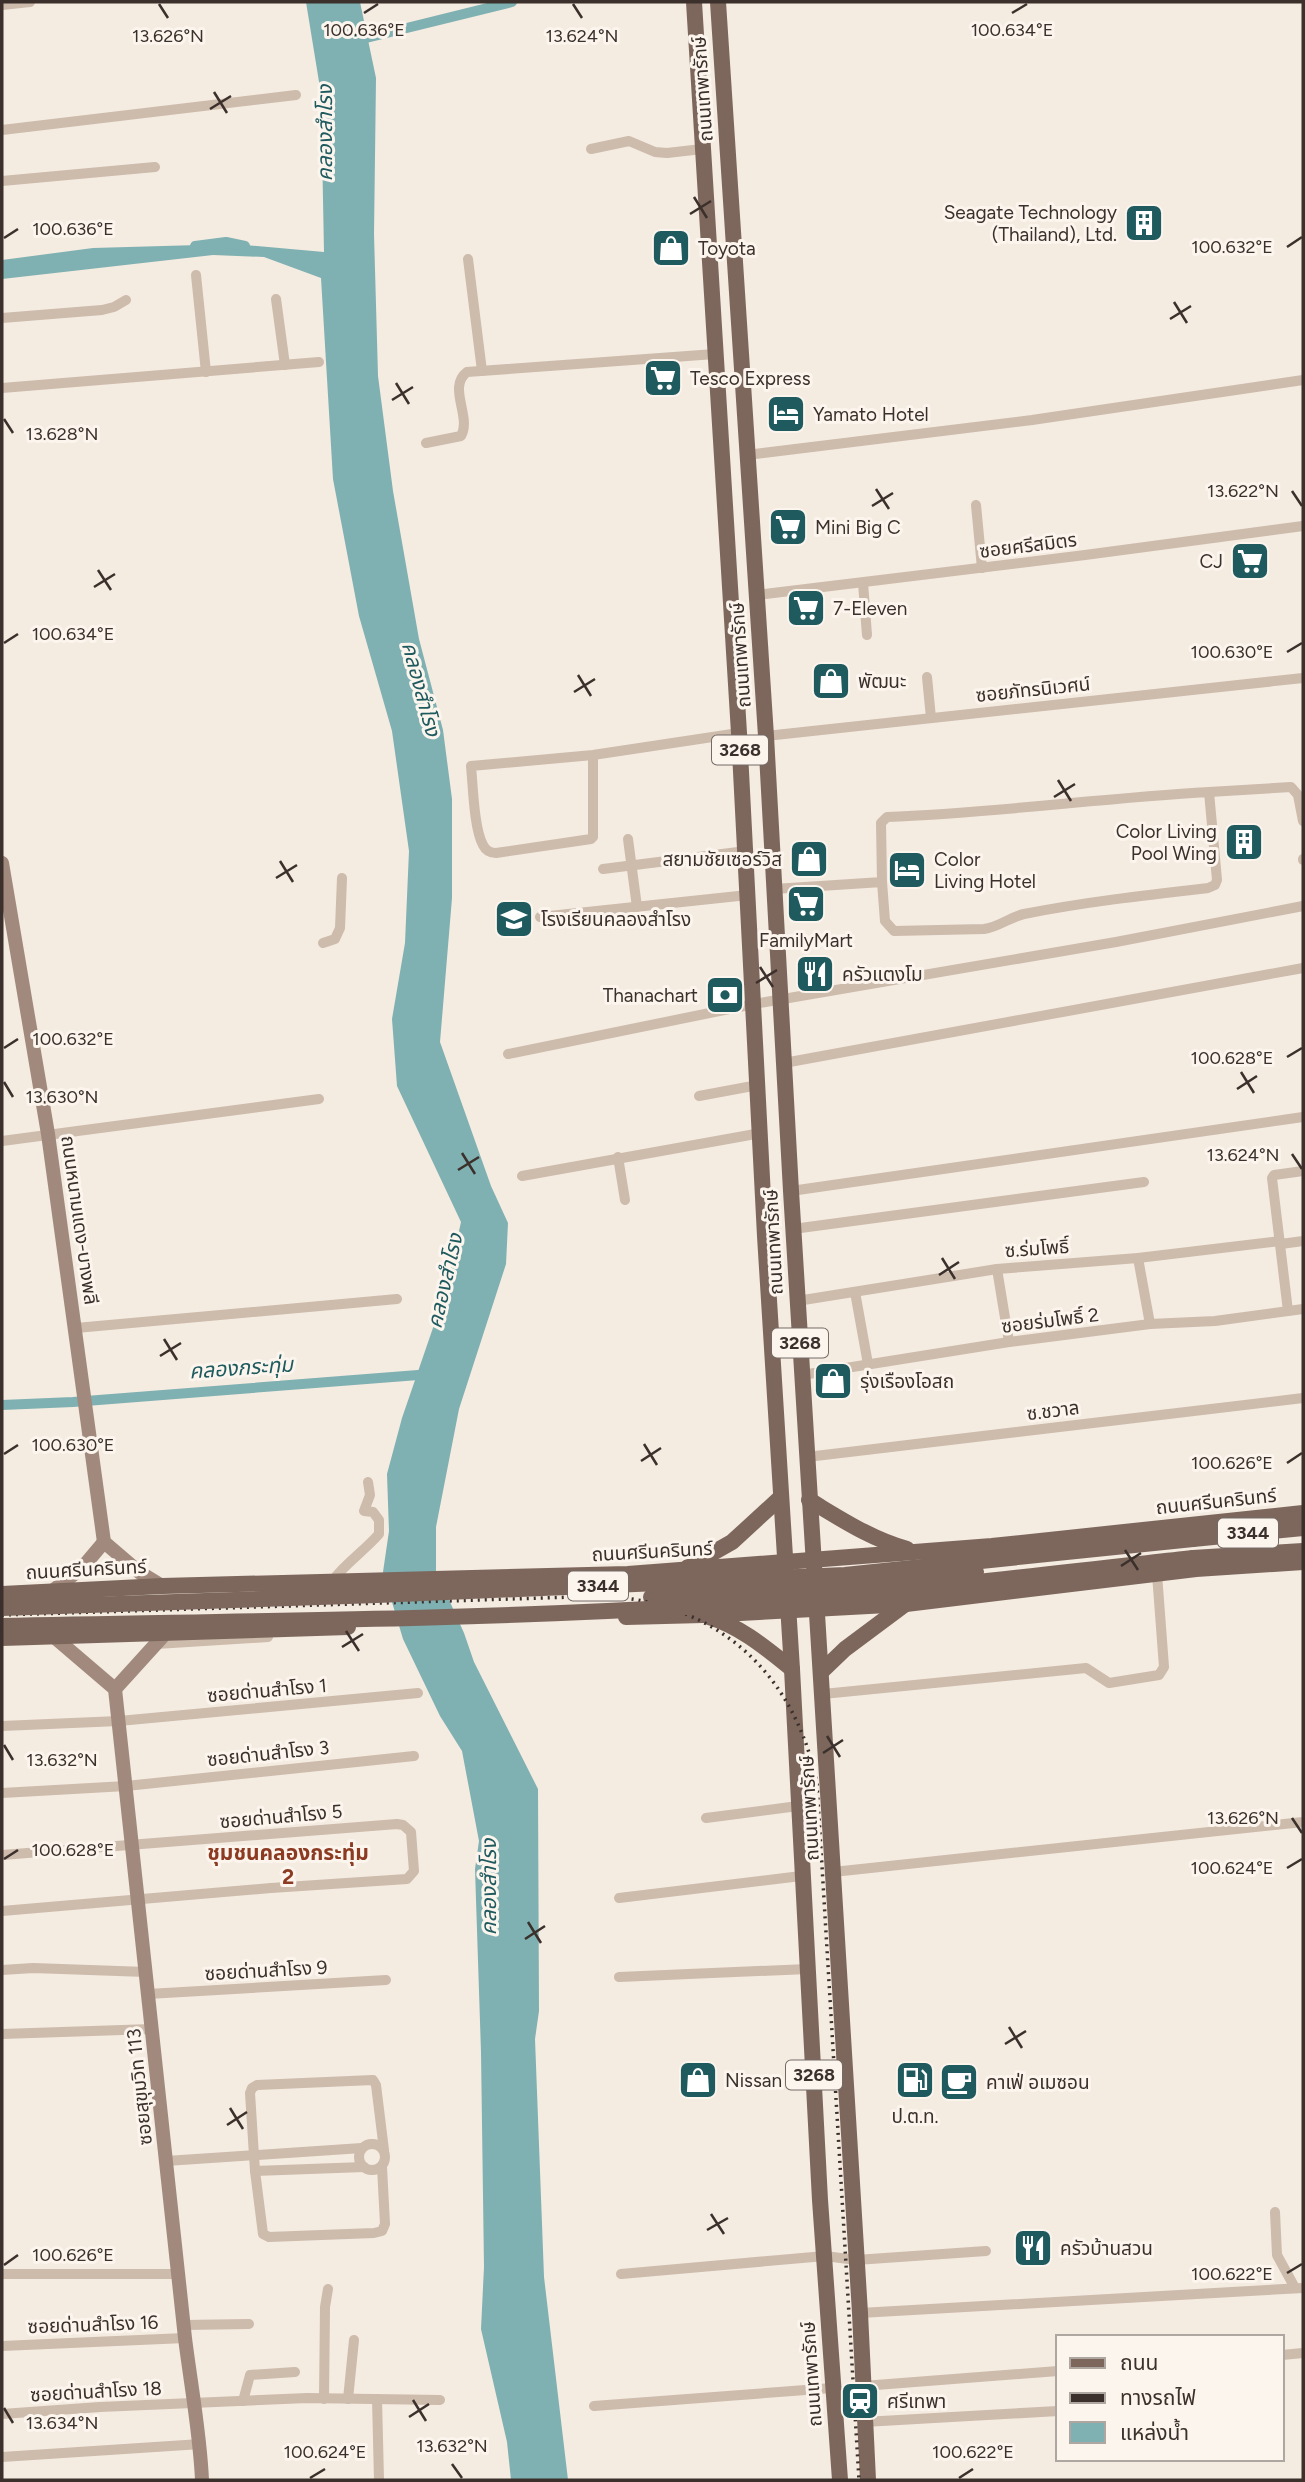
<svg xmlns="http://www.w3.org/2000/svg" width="1305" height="2482" font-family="Figtree,'Noto Sans Thai',sans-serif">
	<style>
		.water { fill: #7fb0b2 }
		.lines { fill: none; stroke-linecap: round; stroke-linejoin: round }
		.canal { stroke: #7fb0b2; stroke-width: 10 }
		.street { stroke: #cdbbac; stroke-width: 10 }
		.secondary { stroke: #a18a7d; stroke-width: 14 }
		.primary { stroke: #7d675c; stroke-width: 16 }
		.rail { stroke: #3b302b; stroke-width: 3.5; stroke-dasharray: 2 5; stroke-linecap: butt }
		.primary-bridge { stroke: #7d675c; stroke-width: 16 }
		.ticks { fill: none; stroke: #3b302b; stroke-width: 2.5 }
		.labels { text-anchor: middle; stroke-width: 6; stroke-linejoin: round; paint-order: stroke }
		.shield { fill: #fbf5ee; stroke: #756b66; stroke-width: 2 }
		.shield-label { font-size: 18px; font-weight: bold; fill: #3b302b }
		.street-label { font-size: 19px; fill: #3b302b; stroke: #fbf5ee }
		.poi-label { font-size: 19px; fill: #3b302b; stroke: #fbf5ee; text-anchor: start }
		.water-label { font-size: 21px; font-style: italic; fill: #1f5a5e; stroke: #fbf5ee }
		.neighbourhood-label { font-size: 21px; font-weight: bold; fill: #8c3b22; stroke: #fbf5ee }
		.ticks-label { font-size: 18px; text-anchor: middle; fill: #3b302b; stroke: #fbf5ee; stroke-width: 6; stroke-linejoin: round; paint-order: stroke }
	</style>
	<rect width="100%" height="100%" fill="#f4ebe1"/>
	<!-- water -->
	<path class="water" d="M306 2H360L376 78 374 234 378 376 393 491 419 639 443 730 452 799V898L440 1042 491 1186 508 1223 506 1264 459 1409 436 1527V1571L464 1633 474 1662 538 1789 539 2011 535 2039 544 2277 568 2480H511L507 2442 481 2329 484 2267 481 2052 475 1869 479 1841 462 1751 440 1716 403 1639 383 1572 389 1531 387 1474 402 1418 446 1290 461 1222 397 1086 392 1019 405 943 409 851 392 731 359 616 333 479 321 278 264 257 213 255 2 279V260L93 248 234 244 324 252 321 94Z"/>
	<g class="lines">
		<!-- canal -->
		<g class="canal">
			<path d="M354 41 512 2"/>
			<path d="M195 246 226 242 245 246"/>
			<path d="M2 1405 73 1402 431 1374"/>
		</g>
		<!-- street -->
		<g class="street">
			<path d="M2 5 30 2"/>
			<path d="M2 130 296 95"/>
			<path d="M591 149 629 141 655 152 667 153 702 149"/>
			<path d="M2 181 155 167"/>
			<path d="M468 259 482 371"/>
			<path d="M196 275 206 372"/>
			<path d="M276 299 285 365"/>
			<path d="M2 318 102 310 114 307 126 300"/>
			<path d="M2 388 319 362"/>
			<path d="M426 443 461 436C472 417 447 387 467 372L715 354"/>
			<path d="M747 455 1032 420 1303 380"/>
			<path d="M976 505 982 568"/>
			<path d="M863 583 867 635"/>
			<path d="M757 595 1085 555 1303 526"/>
			<path d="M927 677 931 718"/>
			<path d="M766 736 1303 678"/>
			<path d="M593 755V837L591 839 496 853C490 853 486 851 483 845 474 829 473 786 471 766L593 755 739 733"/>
			<path d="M1209 792 1291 787 1298 795 1303 821"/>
			<path d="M628 839 637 907"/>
			<path d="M1303 860V859"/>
			<path d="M603 869 746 851"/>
			<path d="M774 889 882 882 881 823 887 817C995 813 1101 798 1209 792L1217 880 1215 885 1208 888C1147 895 1085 902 1024 914 1010 917 999 927 984 929L894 931 885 921 882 882"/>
			<path d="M540 917 748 895"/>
			<path d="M323 943 335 939 340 928 342 878"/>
			<path d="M508 1054 754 1004 1116 942 1303 906"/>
			<path d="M784 1063 1303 968"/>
			<path d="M699 1096 758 1085"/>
			<path d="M2 1141 319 1099"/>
			<path d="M618 1157 625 1200"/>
			<path d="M522 1176 761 1133"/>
			<path d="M791 1191 1303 1117"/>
			<path d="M793 1229 1144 1182"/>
			<path d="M1281 1244 1303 1241"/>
			<path d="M1138 1258 1150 1324"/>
			<path d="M997 1269 1009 1342"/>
			<path d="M855 1292 868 1364"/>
			<path d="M797 1301 997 1269 1138 1258 1280 1241"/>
			<path d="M1288 1311 1272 1178 1274 1175 1303 1171"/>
			<path d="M76 1328 397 1299"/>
			<path d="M802 1375 1009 1342 1150 1324 1215 1321 1303 1309"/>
			<path d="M807 1457 1303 1398"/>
			<path d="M333 1580C346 1563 364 1551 379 1534V1520L373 1512 364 1511 370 1495 368 1482"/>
			<path d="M156 1644 268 1637"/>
			<path d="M823 1694 1086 1668 1109 1683 1159 1675 1164 1667 1157 1574"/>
			<path d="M2 1726 119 1721 418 1693"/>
			<path d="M2 1793 126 1786 414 1756"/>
			<path d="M706 1818 798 1806"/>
			<path d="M2 1855 397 1824 403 1825 411 1832 414 1871 407 1879 271 1888 2 1911"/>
			<path d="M833 1872 1303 1822"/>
			<path d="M619 1898 801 1876"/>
			<path d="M2 1970 33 1968 146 1972"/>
			<path d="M619 1977 808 1969"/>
			<path d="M148 1994 386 1980"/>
			<path d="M2 2034 152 2029"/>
			<circle cx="372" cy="2157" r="13"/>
			<path d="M166 2161 362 2148"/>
			<path d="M382 2167 385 2224 382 2231 374 2233 269 2237 263 2234 255 2171 250 2093 252 2088 257 2085 373 2080 376 2085 384 2150"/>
			<path d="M255 2171 364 2167"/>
			<path d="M1275 2212 1277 2255 1295 2288"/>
			<path d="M2 2274H178"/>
			<path d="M621 2274 825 2256 856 2260 986 2251"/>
			<path d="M860 2313 1303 2288"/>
			<path d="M184 2325 249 2324"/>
			<path d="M2 2346 185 2338"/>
			<path d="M1282 2355 1303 2353"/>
			<path d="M863 2386 1058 2371"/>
			<path d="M324 2399 325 2307 328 2289"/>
			<path d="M348 2399 354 2340"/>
			<path d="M377 2399 379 2480"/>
			<path d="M243 2401 250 2375 295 2372"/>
			<path d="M594 2406 832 2388"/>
			<path d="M2 2414 100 2407 307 2398 440 2400"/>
			<path d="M864 2422 1058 2411"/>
			<path d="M2 2457 201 2444"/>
		</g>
		<!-- secondary -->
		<g class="secondary">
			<path d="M2 863 48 1134 104 1542 139 1572 162 1586"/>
			<path d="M51 1592 82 1568 104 1542"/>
			<path d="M53 1636 115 1689 185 2338C191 2386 200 2433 202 2480"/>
			<path d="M115 1689 164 1635"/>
		</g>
		<!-- primary -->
		<g class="primary">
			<path d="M694 2 739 733 765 1236 792 1669 820 2200 840 2480"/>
			<path d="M718 2 766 736 791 1191 860 2313 868 2480"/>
			<path d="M809 1500C841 1519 871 1539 907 1549"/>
			<path d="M1193 1539 1303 1528"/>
			<path d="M1193 1558 1303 1551"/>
			<path d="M688 1567 732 1542 780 1498"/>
			<path d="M2 1594 162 1586 628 1574 992 1546 1303 1513"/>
			<path d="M651 1597 815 1587 976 1572"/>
			<path d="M626 1617 703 1615 906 1604 1196 1569 1303 1562"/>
			<path d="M709 1617C740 1626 767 1649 792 1669"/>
			<path d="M2 1638 348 1627"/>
			<path d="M821 1672 845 1649 904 1605"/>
		</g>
		<!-- rail -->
		<path class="rail" d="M2 1615 606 1596C719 1604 794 1673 817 1783L859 2480"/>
		<!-- primary-bridge -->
		<g class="primary-bridge">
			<path d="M2 1608 377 1595 845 1575 1193 1539"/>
			<path d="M2 1626C230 1621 458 1620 686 1607 855 1597 1024 1577 1193 1558"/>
		</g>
	</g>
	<!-- ticks -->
	<path class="ticks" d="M159 4 168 18M573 4 582 18M364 13 378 4M1012 13 1027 4M214 92 227 113M210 109 231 96M694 197 707 218M690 214 711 201M4 238 18 229M1287 247 1302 237M1174 302 1187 323M1170 319 1191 306M396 383 409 404M392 400 413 387M4 419 13 433M876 489 889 509M1292 491 1302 506M872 506 893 493M98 570 111 590M94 587 115 574M4 643 18 634M1287 652 1302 643M578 675 591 696M574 692 595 679M1058 780 1071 801M1054 797 1075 784M280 861 293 882M276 878 297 865M760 967 773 987M756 983 777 970M4 1048 18 1039M1287 1057 1302 1048M1241 1072 1254 1093M4 1082 13 1097M1237 1089 1257 1076M462 1153 475 1174M1292 1154 1302 1169M458 1170 479 1157M942 1258 955 1279M939 1275 959 1262M164 1339 177 1360M160 1356 181 1343M644 1444 657 1465M4 1454 18 1445M641 1461 661 1448M1287 1463 1302 1453M1125 1550 1138 1570M1121 1566 1141 1553M346 1631 359 1651M342 1647 363 1634M827 1736 840 1757M4 1745 13 1760M823 1753 843 1740M1292 1818 1302 1833M4 1859 18 1850M1287 1868 1302 1859M528 1922 541 1943M525 1939 545 1926M1009 2027 1022 2048M1005 2044 1026 2031M230 2108 243 2129M227 2125 247 2112M711 2214 724 2234M707 2230 728 2218M4 2265 18 2255M1287 2273 1302 2264M413 2400 426 2421M4 2408 13 2423M409 2417 429 2404M452 2464 462 2478M310 2478 325 2469M959 2478 973 2469"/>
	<!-- icons -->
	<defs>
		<g id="building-square" transform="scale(2.0125)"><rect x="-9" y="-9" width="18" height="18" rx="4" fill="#1f5a5e" stroke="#fbf5ee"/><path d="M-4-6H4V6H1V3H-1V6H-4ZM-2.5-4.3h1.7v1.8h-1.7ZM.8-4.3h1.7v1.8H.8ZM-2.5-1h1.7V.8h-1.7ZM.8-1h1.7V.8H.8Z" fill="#fff"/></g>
		<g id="shop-square" transform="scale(2.0125)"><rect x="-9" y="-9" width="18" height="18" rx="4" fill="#1f5a5e" stroke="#fbf5ee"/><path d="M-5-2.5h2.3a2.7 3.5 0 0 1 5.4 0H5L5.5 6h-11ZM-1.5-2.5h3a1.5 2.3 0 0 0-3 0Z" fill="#fff"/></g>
		<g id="supermarket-square" transform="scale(2.0125)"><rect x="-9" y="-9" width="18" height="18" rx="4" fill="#1f5a5e" stroke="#fbf5ee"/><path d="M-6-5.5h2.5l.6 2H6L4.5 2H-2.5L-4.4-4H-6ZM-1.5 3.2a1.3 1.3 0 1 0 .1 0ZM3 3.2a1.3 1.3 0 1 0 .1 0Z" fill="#fff"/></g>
		<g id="hotel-square" transform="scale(2.0125)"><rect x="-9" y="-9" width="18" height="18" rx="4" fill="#1f5a5e" stroke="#fbf5ee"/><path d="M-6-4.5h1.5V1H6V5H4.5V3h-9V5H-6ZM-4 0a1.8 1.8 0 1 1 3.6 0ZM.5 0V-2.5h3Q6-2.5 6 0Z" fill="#fff"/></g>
		<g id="school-square" transform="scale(2.0125)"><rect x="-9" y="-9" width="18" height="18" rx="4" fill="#1f5a5e" stroke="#fbf5ee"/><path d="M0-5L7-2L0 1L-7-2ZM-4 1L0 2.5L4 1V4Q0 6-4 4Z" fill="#fff"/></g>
		<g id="restaurant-square" transform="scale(2.0125)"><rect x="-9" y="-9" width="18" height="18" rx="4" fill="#1f5a5e" stroke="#fbf5ee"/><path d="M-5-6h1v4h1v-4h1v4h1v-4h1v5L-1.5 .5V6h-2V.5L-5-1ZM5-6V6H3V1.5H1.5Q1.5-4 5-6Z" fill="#fff"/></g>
		<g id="bank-square" transform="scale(2.0125)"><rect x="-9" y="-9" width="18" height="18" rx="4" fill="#1f5a5e" stroke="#fbf5ee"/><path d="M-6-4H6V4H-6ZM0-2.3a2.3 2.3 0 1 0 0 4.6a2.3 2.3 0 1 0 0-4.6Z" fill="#fff"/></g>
		<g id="fuel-square" transform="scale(2.0125)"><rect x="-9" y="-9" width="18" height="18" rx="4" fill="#1f5a5e" stroke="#fbf5ee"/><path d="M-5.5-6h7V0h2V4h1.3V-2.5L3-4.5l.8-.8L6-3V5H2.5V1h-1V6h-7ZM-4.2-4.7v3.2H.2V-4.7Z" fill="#fff"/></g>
		<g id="cafe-square" transform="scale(2.0125)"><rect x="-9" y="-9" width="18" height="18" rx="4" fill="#1f5a5e" stroke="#fbf5ee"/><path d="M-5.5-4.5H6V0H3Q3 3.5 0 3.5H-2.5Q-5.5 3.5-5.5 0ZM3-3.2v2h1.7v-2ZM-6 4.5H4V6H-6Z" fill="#fff"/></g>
		<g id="station-square" transform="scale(2.0125)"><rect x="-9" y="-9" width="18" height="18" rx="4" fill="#1f5a5e" stroke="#fbf5ee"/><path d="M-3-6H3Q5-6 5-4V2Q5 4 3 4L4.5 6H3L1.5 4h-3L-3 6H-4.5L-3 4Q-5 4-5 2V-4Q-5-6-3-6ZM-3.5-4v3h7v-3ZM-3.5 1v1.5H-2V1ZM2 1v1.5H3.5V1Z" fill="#fff"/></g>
	</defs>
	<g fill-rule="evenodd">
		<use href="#building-square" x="1144" y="223"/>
		<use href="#shop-square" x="671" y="248"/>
		<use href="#supermarket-square" x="663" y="378"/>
		<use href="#hotel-square" x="786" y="414"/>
		<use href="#supermarket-square" x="788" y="527"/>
		<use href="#supermarket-square" x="1250" y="561"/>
		<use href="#supermarket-square" x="806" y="608"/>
		<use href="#shop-square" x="831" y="681"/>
		<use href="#building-square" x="1244" y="842"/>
		<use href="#shop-square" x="809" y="859"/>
		<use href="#hotel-square" x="907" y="870"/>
		<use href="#supermarket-square" x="806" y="904"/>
		<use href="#school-square" x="514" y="919"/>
		<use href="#restaurant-square" x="815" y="974"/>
		<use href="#bank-square" x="725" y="995"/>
		<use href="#shop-square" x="833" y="1381"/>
		<use href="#shop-square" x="698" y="2080"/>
		<use href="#fuel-square" x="915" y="2080"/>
		<use href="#cafe-square" x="959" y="2082"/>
		<use href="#restaurant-square" x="1033" y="2248"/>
		<use href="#station-square" x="860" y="2401"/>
	</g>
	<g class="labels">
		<!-- shield labels -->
		<g class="shield">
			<rect x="712" y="735.5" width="56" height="29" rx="5"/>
			<rect x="772" y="1328.5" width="56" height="29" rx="5"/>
			<rect x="1218" y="1518.5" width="60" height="29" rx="5"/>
			<rect x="568" y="1571.5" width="60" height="29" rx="5"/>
			<rect x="786" y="2060.5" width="56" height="29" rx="5"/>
		</g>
		<g class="shield-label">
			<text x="740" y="756">3268</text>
			<text x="800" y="1349">3268</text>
			<text x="1248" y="1539">3344</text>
			<text x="598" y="1592">3344</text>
			<text x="814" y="2081">3268</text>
		</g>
		<!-- street labels -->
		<g class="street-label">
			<text transform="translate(702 89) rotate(-94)" y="7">ถนนเทพารักษ์</text>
			<text transform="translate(1028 545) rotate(-7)" y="7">ซอยศรีสมิตร</text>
			<text transform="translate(740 655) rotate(-94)" y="7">ถนนเทพารักษ์</text>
			<text transform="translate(1033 689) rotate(-6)" y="7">ซอยภัทรนิเวศน์</text>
			<text transform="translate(80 1220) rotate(82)" y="7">ถนนหนามแดง-บางพลี</text>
			<text transform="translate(773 1242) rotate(-93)" y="7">ถนนเทพารักษ์</text>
			<text transform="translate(1037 1248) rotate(-4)" y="7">ซ.ร่มโพธิ์</text>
			<text transform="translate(1050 1320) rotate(-7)" y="7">ซอยร่มโพธิ์ 2</text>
			<text transform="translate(1053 1410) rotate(-7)" y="7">ซ.ชวาล</text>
			<text transform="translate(1216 1501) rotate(-6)" y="7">ถนนศรีนครินทร์</text>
			<text transform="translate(652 1551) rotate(-3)" y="7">ถนนศรีนครินทร์</text>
			<text transform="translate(86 1569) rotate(-3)" y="7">ถนนศรีนครินทร์</text>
			<text transform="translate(267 1690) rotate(-5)" y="7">ซอยด่านสำโรง 1</text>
			<text transform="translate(268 1753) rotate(-6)" y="7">ซอยด่านสำโรง 3</text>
			<text transform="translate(809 1808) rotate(-93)" y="7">ถนนเทพารักษ์</text>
			<text transform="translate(281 1816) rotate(-5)" y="7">ซอยด่านสำโรง 5</text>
			<text transform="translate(266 1970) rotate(-3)" y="7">ซอยด่านสำโรง 9</text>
			<text transform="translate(139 2087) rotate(-96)" y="7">ซอยสุขุมวิท 113</text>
			<text transform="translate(93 2324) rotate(-2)" y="7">ซอยด่านสำโรง 16</text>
			<text transform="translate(811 2374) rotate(-94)" y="7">ถนนเทพารักษ์</text>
			<text transform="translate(96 2391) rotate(-3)" y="7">ซอยด่านสำโรง 18</text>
		</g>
		<!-- poi labels -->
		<g class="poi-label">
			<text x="1117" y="219" text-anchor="end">Seagate Technology<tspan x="1117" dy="22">(Thailand), Ltd.</tspan></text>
			<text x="698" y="255">Toyota</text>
			<text x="690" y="385">Tesco Express</text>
			<text x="813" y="421">Yamato Hotel</text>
			<text x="815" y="534">Mini Big C</text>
			<text x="1223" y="568" text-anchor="end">CJ</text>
			<text x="833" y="615">7-Eleven</text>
			<text x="858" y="688">พัฒนะ</text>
			<text x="1217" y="838" text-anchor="end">Color Living<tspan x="1217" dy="22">Pool Wing</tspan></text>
			<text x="782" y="866" text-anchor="end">สยามชัยเซอร์วิส</text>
			<text x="934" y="866">Color<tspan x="934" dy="22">Living Hotel</tspan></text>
			<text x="541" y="926">โรงเรียนคลองสำโรง</text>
			<text x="806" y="947" text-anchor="middle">FamilyMart</text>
			<text x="842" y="981">ครัวแตงโม</text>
			<text x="698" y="1002" text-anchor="end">Thanachart</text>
			<text x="860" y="1388">รุ่งเรืองโอสถ</text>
			<text x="725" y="2087">Nissan</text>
			<text x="986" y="2089">คาเฟ่ อเมซอน</text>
			<text x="915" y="2123" text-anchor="middle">ป.ต.ท.</text>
			<text x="1060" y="2255">ครัวบ้านสวน</text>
			<text x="887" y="2408">ศรีเทพา</text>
		</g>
		<!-- water labels -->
		<g class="water-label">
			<text transform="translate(325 133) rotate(-90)" y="7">คลองสำโรง</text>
			<text transform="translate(421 689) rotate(75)" y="7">คลองสำโรง</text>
			<text transform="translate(445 1281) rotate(-77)" y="7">คลองสำโรง</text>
			<text transform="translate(241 1368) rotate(-4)" y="7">คลองกระทุ่ม</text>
			<text transform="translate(489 1887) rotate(-90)" y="7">คลองสำโรง</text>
		</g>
		<!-- neighbourhood labels -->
		<g class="neighbourhood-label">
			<text x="288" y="1860">ชุมชนคลองกระทุ่ม<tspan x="288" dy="24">2</tspan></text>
		</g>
	</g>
	<g class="ticks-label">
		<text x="1012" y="36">100.634°E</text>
		<text x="364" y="36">100.636°E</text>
		<text x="168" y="42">13.626°N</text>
		<text x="582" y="42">13.624°N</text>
		<text x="73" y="235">100.636°E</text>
		<text x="1232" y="253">100.632°E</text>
		<text x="62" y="440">13.628°N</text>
		<text x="1243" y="497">13.622°N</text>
		<text x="73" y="640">100.634°E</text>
		<text x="1232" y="658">100.630°E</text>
		<text x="73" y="1045">100.632°E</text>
		<text x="1232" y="1064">100.628°E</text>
		<text x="62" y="1103">13.630°N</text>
		<text x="1243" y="1161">13.624°N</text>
		<text x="73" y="1451">100.630°E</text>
		<text x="1232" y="1469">100.626°E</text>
		<text x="62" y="1766">13.632°N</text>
		<text x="1243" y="1824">13.626°N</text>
		<text x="73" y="1856">100.628°E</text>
		<text x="1232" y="1874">100.624°E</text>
		<text x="73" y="2261">100.626°E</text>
		<text x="1232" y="2280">100.622°E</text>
		<text x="62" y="2429">13.634°N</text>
		<text x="452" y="2452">13.632°N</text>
		<text x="325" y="2458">100.624°E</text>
		<text x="973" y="2458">100.622°E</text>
	</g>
	<!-- border -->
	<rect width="1305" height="2482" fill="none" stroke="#3b302b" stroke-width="7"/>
	<!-- legend -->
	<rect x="1056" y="2335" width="228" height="126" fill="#fbf5ee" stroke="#aea6a0" stroke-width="2"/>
	<rect x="1070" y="2358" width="35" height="10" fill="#7d675c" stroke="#aea6a0" stroke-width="2"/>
	<text x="1120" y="2370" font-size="21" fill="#3b302b">ถนน</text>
	<rect x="1070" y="2393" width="35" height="10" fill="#3b302b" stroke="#aea6a0" stroke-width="2"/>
	<text x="1120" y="2405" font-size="21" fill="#3b302b">ทางรถไฟ</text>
	<rect x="1070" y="2422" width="35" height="21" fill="#7fb0b2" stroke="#aea6a0" stroke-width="2"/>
	<text x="1120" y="2440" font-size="21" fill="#3b302b">แหล่งน้ำ</text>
</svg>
